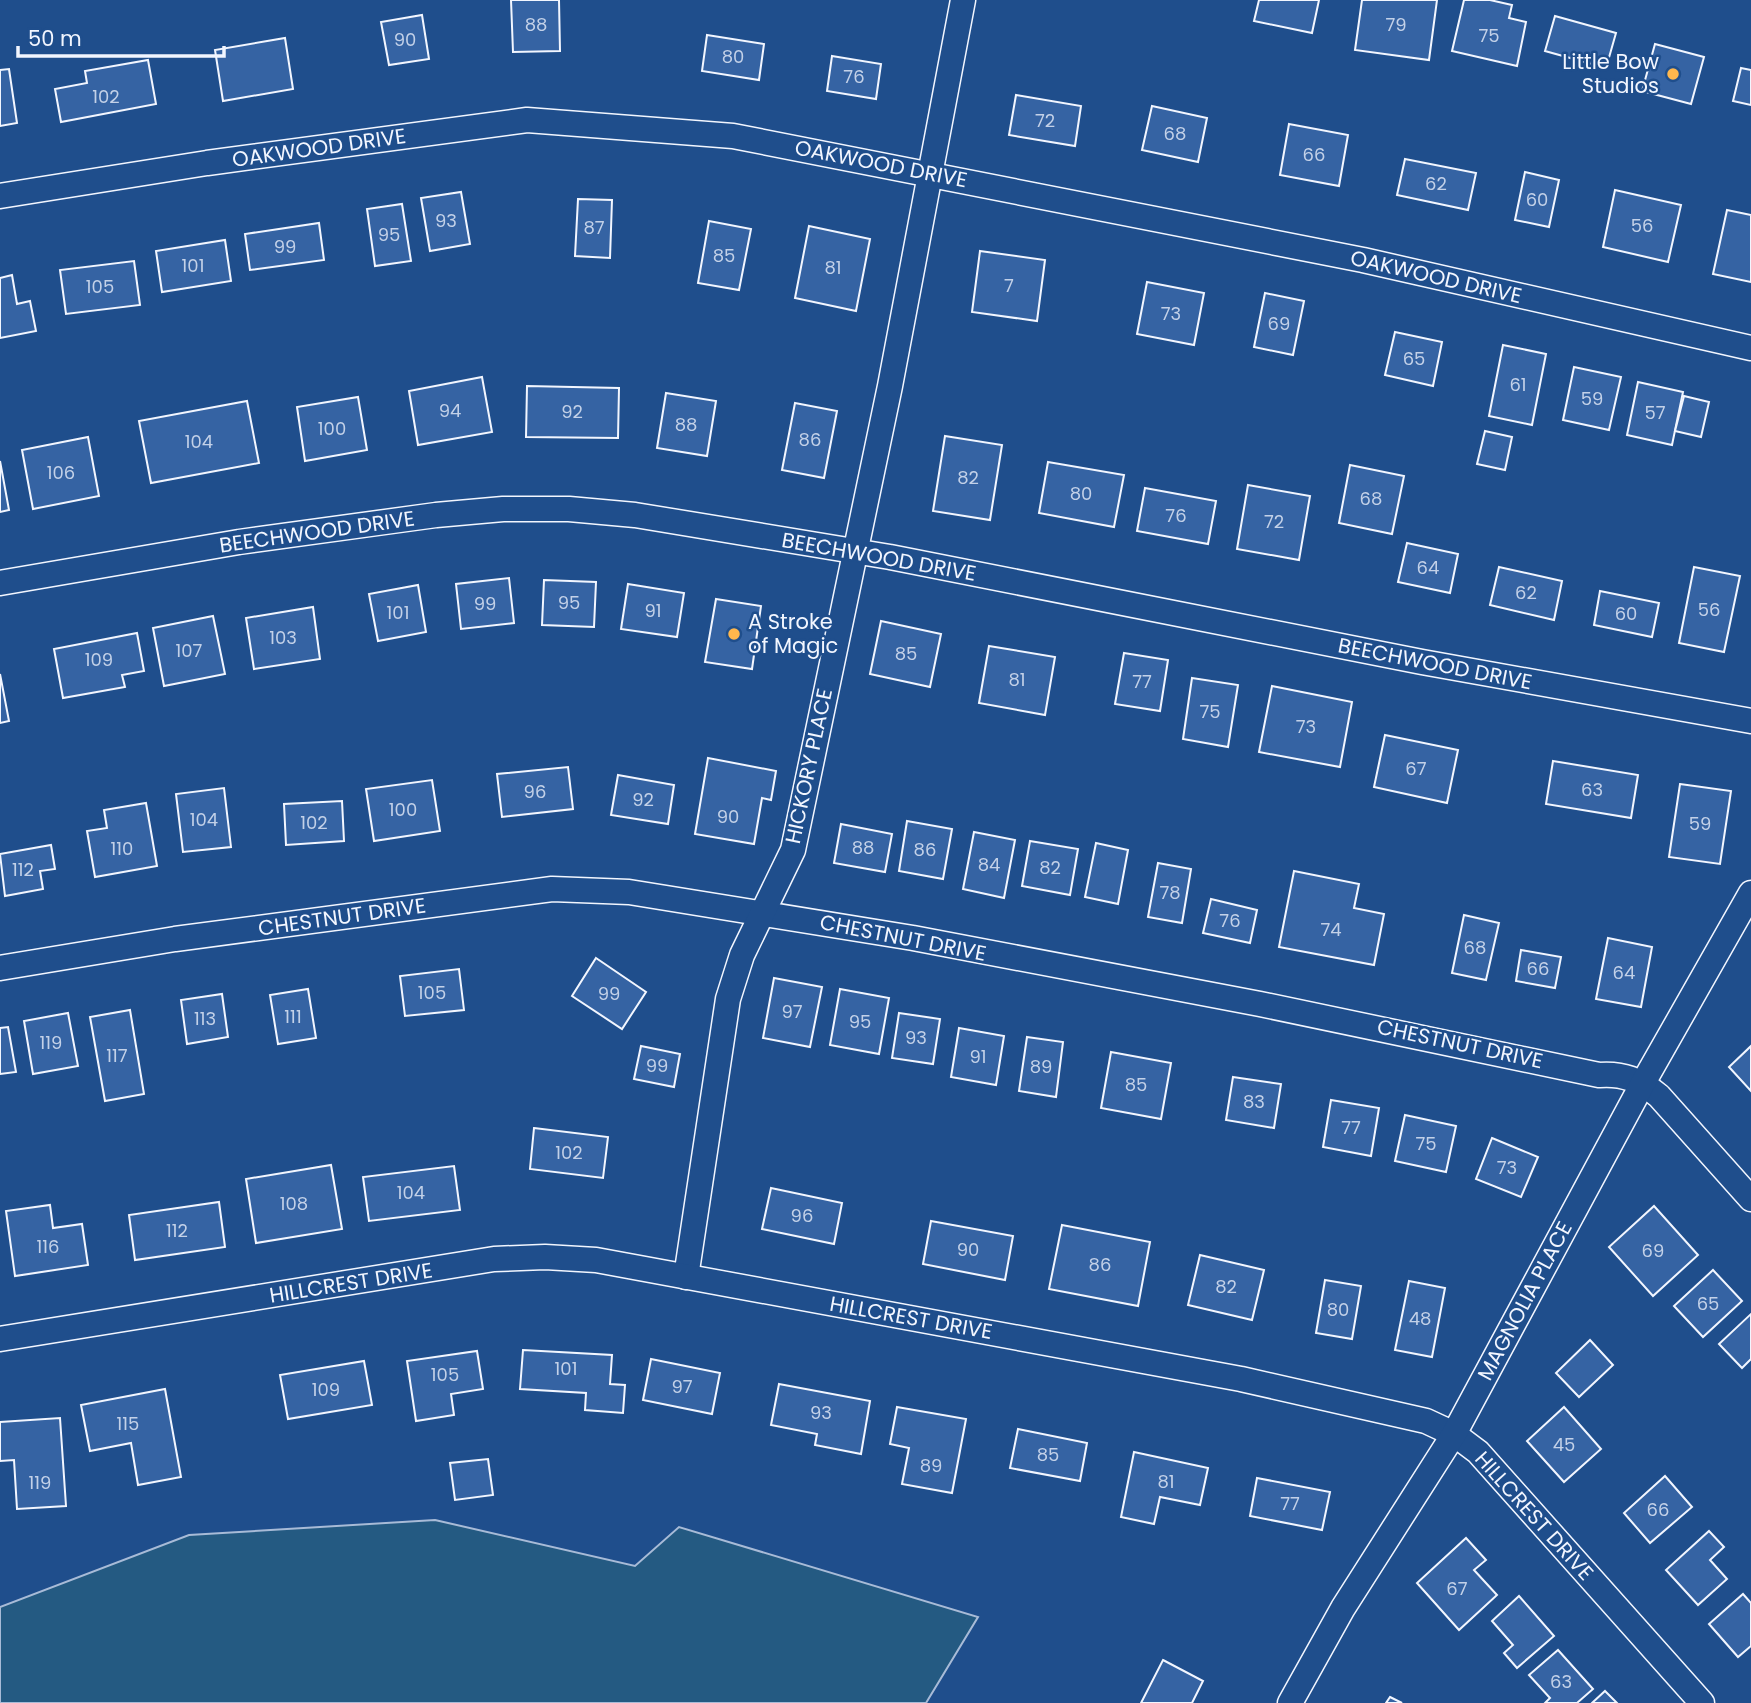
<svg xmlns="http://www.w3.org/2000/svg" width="1751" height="1703" font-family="Poppins,sans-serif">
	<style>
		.green { fill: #245a82; stroke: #a8bbd7; stroke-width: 2 }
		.building { fill: #3563a3; stroke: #f2f6ff; stroke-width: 2 }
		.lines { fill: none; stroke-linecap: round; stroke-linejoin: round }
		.street-casing { stroke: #f2f6ff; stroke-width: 27 }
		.street { stroke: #1f4e8c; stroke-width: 24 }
		.poi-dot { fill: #ffb74d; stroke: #1f4e8c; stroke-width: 2.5 }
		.labels { text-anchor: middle; stroke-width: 5; stroke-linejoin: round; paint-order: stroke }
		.number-label { font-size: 18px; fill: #c3d1e8 }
		.poi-label { font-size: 21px; fill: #f2f6ff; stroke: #1f4e8c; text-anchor: end }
		.street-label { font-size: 21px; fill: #f2f6ff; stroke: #1f4e8c }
	</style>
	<rect width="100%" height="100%" fill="#1f4e8c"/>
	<!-- green -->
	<path class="green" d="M435 1520 635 1566 679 1527 978 1617 926 1703H0V1607L189 1535Z"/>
	<!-- building -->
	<g class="building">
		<path d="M511 0H559L560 51 513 52Z"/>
		<path d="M1259 0H1319L1312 33 1254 21Z"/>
		<path d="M1362 0H1437L1429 60 1355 50Z"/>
		<path d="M1464 0H1490L1512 5 1509 18 1526 22 1517 66 1452 51Z"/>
		<path d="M422 15 429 59 389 65 381 22Z"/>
		<path d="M1555 16 1616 33 1606 68 1545 51Z"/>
		<path d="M707 35 764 44 759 80 702 71Z"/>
		<path d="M285 38 293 89 223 101 215 50Z"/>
		<path d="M1655 44 1704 57 1691 104 1642 91Z"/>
		<path d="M832 56 881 64 876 99 827 91Z"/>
		<path d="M148 60 156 104 61 122 55 89 87 83 85 71Z"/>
		<path d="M1741 68 1751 70V105L1733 101Z"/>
		<path d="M9 69 17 123 0 126V70Z"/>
		<path d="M1016 95 1081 106 1075 146 1009 135Z"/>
		<path d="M1152 106 1207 118 1198 162 1142 150Z"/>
		<path d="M1289 124 1348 135 1339 186 1280 175Z"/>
		<path d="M1405 159 1476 173 1468 210 1397 195Z"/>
		<path d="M1525 172 1559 180 1549 227 1515 220Z"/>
		<path d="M1615 190 1681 205 1668 262 1603 247Z"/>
		<path d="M461 192 470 244 430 251 421 198Z"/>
		<path d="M578 199 612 200 610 258 575 256Z"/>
		<path d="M402 204 411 261 375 266 367 209Z"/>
		<path d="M1727 210 1751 215V282L1713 274Z"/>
		<path d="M709 221 751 229 739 290 698 283Z"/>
		<path d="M319 223 324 260 250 270 245 234Z"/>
		<path d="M809 226 870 239 856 311 795 298Z"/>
		<path d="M225 240 231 281 162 292 156 251Z"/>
		<path d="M980 251 1045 260 1037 321 972 312Z"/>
		<path d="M134 261 140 305 66 314 60 270Z"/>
		<path d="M12 275 17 304 30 301 36 331 0 338V278Z"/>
		<path d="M1147 282 1204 293 1194 345 1137 334Z"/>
		<path d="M1265 293 1304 301 1293 355 1254 347Z"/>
		<path d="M1395 332 1442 342 1433 386 1385 375Z"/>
		<path d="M1503 345 1546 354 1532 425 1489 416Z"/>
		<path d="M1574 367 1621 377 1609 430 1563 420Z"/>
		<path d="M482 377 492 432 418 445 409 391Z"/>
		<path d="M1638 382 1683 392 1672 445 1627 435Z"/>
		<path d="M527 386 619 388 618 438 526 437Z"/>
		<path d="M666 393 716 401 707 456 657 448Z"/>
		<path d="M1684 396 1709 402 1701 437 1675 431Z"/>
		<path d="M358 397 367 450 305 461 297 407Z"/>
		<path d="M247 401 259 463 151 483 139 421Z"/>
		<path d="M795 403 837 411 824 478 782 470Z"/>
		<path d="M1485 431 1512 437 1505 470 1477 464Z"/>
		<path d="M945 436 1002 445 990 520 933 511Z"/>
		<path d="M88 437 99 496 33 509 22 450Z"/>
		<path d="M0 461 9 510 0 512Z"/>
		<path d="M1048 462 1124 475 1114 527 1039 513Z"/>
		<path d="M1350 465 1404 476 1392 534 1339 523Z"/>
		<path d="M1248 485 1310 496 1299 560 1237 549Z"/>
		<path d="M1145 488 1216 501 1208 544 1137 531Z"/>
		<path d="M1407 543 1458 554 1450 593 1398 582Z"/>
		<path d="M1499 567 1562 581 1554 620 1490 605Z"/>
		<path d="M1694 567 1740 576 1724 652 1679 643Z"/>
		<path d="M509 578 514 623 461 629 456 584Z"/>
		<path d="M544 580 596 582 594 627 542 625Z"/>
		<path d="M628 584 684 593 677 637 621 629Z"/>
		<path d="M418 585 426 632 378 641 369 594Z"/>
		<path d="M1600 591 1659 603 1652 637 1594 625Z"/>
		<path d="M716 599 761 606 752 669 705 662Z"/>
		<path d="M313 607 320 659 254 669 246 618Z"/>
		<path d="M213 616 225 674 164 686 153 628Z"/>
		<path d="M881 621 941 634 930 687 870 674Z"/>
		<path d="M137 633 144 671 122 675 125 687 63 698 54 649Z"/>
		<path d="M989 646 1055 657 1045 715 979 703Z"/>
		<path d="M1124 653 1168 660 1160 711 1115 704Z"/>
		<path d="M0 674 9 721 0 723Z"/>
		<path d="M1192 678 1238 685 1228 747 1183 739Z"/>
		<path d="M1272 686 1352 702 1340 767 1259 752Z"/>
		<path d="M1385 735 1458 750 1447 803 1374 787Z"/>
		<path d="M708 758 776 771 771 800 762 798 754 844 695 834Z"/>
		<path d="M1553 761 1638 775 1631 818 1546 804Z"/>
		<path d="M568 767 573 809 502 817 497 774Z"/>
		<path d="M618 775 674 785 668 824 611 815Z"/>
		<path d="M432 780 440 831 374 841 366 789Z"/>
		<path d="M1680 784 1731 791 1720 864 1669 857Z"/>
		<path d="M224 788 231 847 183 852 176 794Z"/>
		<path d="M342 801 344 841 286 845 284 804Z"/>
		<path d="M146 803 157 866 95 877 87 831 107 828 104 810Z"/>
		<path d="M907 821 952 829 943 879 899 871Z"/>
		<path d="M841 824 892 834 885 872 834 863Z"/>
		<path d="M974 832 1015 840 1004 898 963 889Z"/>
		<path d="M1030 841 1078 849 1070 895 1022 886Z"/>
		<path d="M1096 843 1128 850 1118 904 1085 897Z"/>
		<path d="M51 845 55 869 40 871 43 889 5 896 0 854Z"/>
		<path d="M1158 863 1191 869 1182 923 1148 917Z"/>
		<path d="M1294 871 1359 884 1354 908 1384 914 1374 965 1279 947Z"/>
		<path d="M1211 899 1257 910 1250 943 1203 933Z"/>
		<path d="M1464 915 1499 923 1486 980 1452 973Z"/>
		<path d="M1608 938 1652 947 1641 1007 1596 999Z"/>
		<path d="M1521 950 1561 957 1555 988 1516 981Z"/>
		<path d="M596 958 646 992 622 1029 572 996Z"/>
		<path d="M459 969 464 1010 405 1016 400 976Z"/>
		<path d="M774 978 822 987 810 1047 763 1038Z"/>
		<path d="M308 989 316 1038 278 1044 270 995Z"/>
		<path d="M840 989 889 998 879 1054 830 1045Z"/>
		<path d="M222 994 228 1037 187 1044 181 1000Z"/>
		<path d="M130 1010 144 1094 105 1101 90 1017Z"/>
		<path d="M68 1013 78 1066 33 1074 24 1021Z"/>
		<path d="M899 1013 940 1019 933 1064 892 1058Z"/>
		<path d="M8 1027 16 1072 0 1074V1028Z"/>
		<path d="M959 1028 1004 1036 996 1085 951 1077Z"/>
		<path d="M1027 1037 1063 1042 1056 1097 1019 1091Z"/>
		<path d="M641 1046 680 1054 674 1087 634 1079Z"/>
		<path d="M1751 1046V1091L1729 1067Z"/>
		<path d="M1111 1052 1171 1063 1161 1119 1101 1108Z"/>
		<path d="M1233 1077 1281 1084 1274 1128 1226 1120Z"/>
		<path d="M1331 1100 1379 1108 1371 1156 1323 1147Z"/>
		<path d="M1405 1115 1456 1126 1446 1172 1395 1161Z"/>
		<path d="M534 1128 608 1137 603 1178 530 1169Z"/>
		<path d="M1492 1138 1538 1157 1521 1197 1476 1179Z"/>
		<path d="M331 1165 342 1229 256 1243 246 1179Z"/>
		<path d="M454 1166 460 1210 369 1221 363 1177Z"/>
		<path d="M771 1188 842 1203 834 1244 762 1229Z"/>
		<path d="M219 1202 225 1247 135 1260 129 1215Z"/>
		<path d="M50 1205 53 1228 82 1224 88 1265 15 1276 6 1211Z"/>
		<path d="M1654 1206 1698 1255 1653 1296 1609 1247Z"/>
		<path d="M931 1221 1013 1236 1005 1280 923 1264Z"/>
		<path d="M1062 1225 1150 1242 1138 1306 1049 1289Z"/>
		<path d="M1200 1255 1264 1270 1252 1320 1188 1305Z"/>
		<path d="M1713 1270 1742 1301 1703 1337 1674 1306Z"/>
		<path d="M1325 1280 1361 1286 1352 1339 1316 1333Z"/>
		<path d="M1409 1281 1445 1288 1432 1357 1395 1350Z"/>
		<path d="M1751 1314V1359L1742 1368 1719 1344Z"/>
		<path d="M1590 1340 1613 1365 1579 1397 1556 1373Z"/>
		<path d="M523 1350 612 1355 610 1384 625 1385 623 1413 585 1410 586 1393 520 1389Z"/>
		<path d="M477 1351 483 1389 451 1394 454 1415 416 1421 407 1361Z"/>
		<path d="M651 1359 720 1373 712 1414 643 1400Z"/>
		<path d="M364 1361 372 1405 288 1419 280 1375Z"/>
		<path d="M779 1384 870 1401 861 1454 815 1445 817 1434 771 1425Z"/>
		<path d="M165 1389 181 1477 138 1485 131 1443 90 1451 81 1405Z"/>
		<path d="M897 1407 966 1419 952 1493 902 1484 909 1448 890 1444Z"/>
		<path d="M1564 1407 1601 1449 1564 1482 1527 1441Z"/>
		<path d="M60 1418 66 1506 17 1509 14 1460 0 1461V1422Z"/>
		<path d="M1018 1429 1087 1443 1080 1481 1010 1468Z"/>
		<path d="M1134 1452 1208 1468 1200 1505 1160 1497 1154 1524 1121 1517Z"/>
		<path d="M488 1459 493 1495 455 1500 450 1463Z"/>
		<path d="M1665 1476 1692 1507 1650 1543 1624 1513Z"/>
		<path d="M1257 1478 1330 1492 1322 1530 1250 1516Z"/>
		<path d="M1709 1531 1724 1547 1710 1560 1727 1579 1698 1605 1666 1570Z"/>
		<path d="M1466 1538 1486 1560 1474 1570 1497 1595 1459 1630 1417 1583Z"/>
		<path d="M1743 1594 1751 1603V1646L1738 1657 1709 1624Z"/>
		<path d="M1519 1596 1554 1636 1517 1668 1504 1653 1513 1645 1492 1621Z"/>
		<path d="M1558 1650 1593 1689 1577 1703H1545L1550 1698 1529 1675Z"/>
		<path d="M1163 1660 1203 1681 1192 1703H1141Z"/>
		<path d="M1605 1691 1617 1703H1592Z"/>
		<path d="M1390 1697 1402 1703H1386Z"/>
	</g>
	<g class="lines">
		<!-- street casing -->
		<g class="street-casing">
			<g id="street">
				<path d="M0 196 207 163 527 120 733 136 1363 260 1751 348"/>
				<path d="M0 583 239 542 436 515 503 509H569L635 515 890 557 1422 662 1751 721"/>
				<path d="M0 968 175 939 552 889 629 892 913 938 1260 1004 1599 1075C1623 1073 1640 1080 1659 1096L1751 1199"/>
				<path d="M686 1277 728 999 742 955 793 850 890 386 963 0"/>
				<path d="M0 1339 494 1259 545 1257 596 1260 1241 1379 1426 1421 1454 1434 1478 1452 1702 1703"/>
				<path d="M1290 1703 1343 1608 1454 1434 1643 1083 1751 893"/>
			</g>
		</g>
		<!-- street -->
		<use href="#street" class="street"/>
	</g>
	<!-- markers -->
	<g class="poi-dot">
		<circle cx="1673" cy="74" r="7"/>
		<circle cx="734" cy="634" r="7"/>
	</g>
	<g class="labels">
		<!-- number labels -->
		<g class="number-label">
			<text x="536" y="31">88</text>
			<text x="1396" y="31">79</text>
			<text x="1489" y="42">75</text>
			<text x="405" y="46">90</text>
			<text x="733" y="63">80</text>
			<text x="854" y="83">76</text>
			<text x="106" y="103">102</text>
			<text x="1045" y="127">72</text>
			<text x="1175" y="140">68</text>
			<text x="1314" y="161">66</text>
			<text x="1436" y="190">62</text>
			<text x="1537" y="206">60</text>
			<text x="446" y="227">93</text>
			<text x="1642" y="232">56</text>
			<text x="594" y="234">87</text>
			<text x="389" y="241">95</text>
			<text x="285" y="253">99</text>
			<text x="724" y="262">85</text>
			<text x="193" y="272">101</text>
			<text x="833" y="274">81</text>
			<text x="1009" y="292">7</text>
			<text x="100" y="293">105</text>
			<text x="1171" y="320">73</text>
			<text x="1279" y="330">69</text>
			<text x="1414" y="365">65</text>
			<text x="1518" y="391">61</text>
			<text x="1592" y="405">59</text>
			<text x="450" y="417">94</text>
			<text x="572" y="418">92</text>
			<text x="1655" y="419">57</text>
			<text x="686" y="431">88</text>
			<text x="332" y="435">100</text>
			<text x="810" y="446">86</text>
			<text x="199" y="448">104</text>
			<text x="61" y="479">106</text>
			<text x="968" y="484">82</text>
			<text x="1081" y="500">80</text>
			<text x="1371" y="505">68</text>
			<text x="1176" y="522">76</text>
			<text x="1274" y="528">72</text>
			<text x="1428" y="574">64</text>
			<text x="1526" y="599">62</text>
			<text x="569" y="609">95</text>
			<text x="485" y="610">99</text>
			<text x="1709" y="616">56</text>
			<text x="653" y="617">91</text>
			<text x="398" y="619">101</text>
			<text x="1626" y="620">60</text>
			<text x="283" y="644">103</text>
			<text x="189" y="657">107</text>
			<text x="906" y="660">85</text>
			<text x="99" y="666">109</text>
			<text x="1017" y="686">81</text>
			<text x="1142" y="688">77</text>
			<text x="1210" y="718">75</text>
			<text x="1306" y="733">73</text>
			<text x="1416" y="775">67</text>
			<text x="1592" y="796">63</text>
			<text x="535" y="798">96</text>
			<text x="643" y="806">92</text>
			<text x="403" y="816">100</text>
			<text x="728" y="823">90</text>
			<text x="204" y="826">104</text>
			<text x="314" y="829">102</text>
			<text x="1700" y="830">59</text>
			<text x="863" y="854">88</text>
			<text x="122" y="855">110</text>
			<text x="925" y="856">86</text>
			<text x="989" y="871">84</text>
			<text x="1050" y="874">82</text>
			<text x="23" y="876">112</text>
			<text x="1170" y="899">78</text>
			<text x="1230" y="927">76</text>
			<text x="1331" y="936">74</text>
			<text x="1475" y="954">68</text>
			<text x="1538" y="975">66</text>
			<text x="1624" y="979">64</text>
			<text x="432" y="999">105</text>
			<text x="609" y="1000">99</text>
			<text x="792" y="1018">97</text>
			<text x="293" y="1023">111</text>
			<text x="205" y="1025">113</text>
			<text x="860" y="1028">95</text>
			<text x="916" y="1044">93</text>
			<text x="51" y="1049">119</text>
			<text x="117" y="1062">117</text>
			<text x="978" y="1063">91</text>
			<text x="657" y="1072">99</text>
			<text x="1041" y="1073">89</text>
			<text x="1136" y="1091">85</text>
			<text x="1254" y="1108">83</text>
			<text x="1351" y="1134">77</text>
			<text x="1426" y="1150">75</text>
			<text x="569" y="1159">102</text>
			<text x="1507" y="1174">73</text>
			<text x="411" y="1199">104</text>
			<text x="294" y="1210">108</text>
			<text x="802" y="1222">96</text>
			<text x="177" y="1237">112</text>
			<text x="48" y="1253">116</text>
			<text x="968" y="1256">90</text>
			<text x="1653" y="1257">69</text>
			<text x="1100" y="1271">86</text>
			<text x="1226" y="1293">82</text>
			<text x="1708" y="1310">65</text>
			<text x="1338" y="1316">80</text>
			<text x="1420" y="1325">48</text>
			<text x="566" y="1375">101</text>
			<text x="445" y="1381">105</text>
			<text x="682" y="1393">97</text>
			<text x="326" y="1396">109</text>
			<text x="821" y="1419">93</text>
			<text x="128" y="1430">115</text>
			<text x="1564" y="1451">45</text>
			<text x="1048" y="1461">85</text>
			<text x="931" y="1472">89</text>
			<text x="1166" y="1488">81</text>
			<text x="40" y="1489">119</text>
			<text x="1290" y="1510">77</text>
			<text x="1658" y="1516">66</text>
			<text x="1457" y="1595">67</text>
			<text x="1561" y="1688">63</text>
		</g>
		<!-- poi labels -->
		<g class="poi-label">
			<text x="1659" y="69">Little Bow<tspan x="1659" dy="24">Studios</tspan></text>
			<text x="748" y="629" text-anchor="start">A Stroke<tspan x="748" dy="24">of Magic</tspan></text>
		</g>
		<!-- street labels -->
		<g class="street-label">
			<text transform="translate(319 148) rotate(-8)" y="7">OAKWOOD DRIVE</text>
			<text transform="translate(881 164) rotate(11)" y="7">OAKWOOD DRIVE</text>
			<text transform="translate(1436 277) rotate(13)" y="7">OAKWOOD DRIVE</text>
			<text transform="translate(317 532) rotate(-8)" y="7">BEECHWOOD DRIVE</text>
			<text transform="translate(879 557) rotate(10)" y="7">BEECHWOOD DRIVE</text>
			<text transform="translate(1435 664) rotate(11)" y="7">BEECHWOOD DRIVE</text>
			<text transform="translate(809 766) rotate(-78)" y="7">HICKORY PLACE</text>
			<text transform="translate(342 917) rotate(-8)" y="7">CHESTNUT DRIVE</text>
			<text transform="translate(903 938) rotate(11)" y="7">CHESTNUT DRIVE</text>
			<text transform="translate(1460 1044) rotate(12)" y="7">CHESTNUT DRIVE</text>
			<text transform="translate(351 1283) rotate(-9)" y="7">HILLCREST DRIVE</text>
			<text transform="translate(1525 1301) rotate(-62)" y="7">MAGNOLIA PLACE</text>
			<text transform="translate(911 1318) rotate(10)" y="7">HILLCREST DRIVE</text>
			<text transform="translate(1534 1516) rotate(48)" y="7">HILLCREST DRIVE</text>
		</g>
	</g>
	<!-- scale -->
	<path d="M18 46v10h206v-10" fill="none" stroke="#f2f6ff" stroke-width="3.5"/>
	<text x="28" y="46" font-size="21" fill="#f2f6ff" stroke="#1f4e8c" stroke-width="5" paint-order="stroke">50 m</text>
</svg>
